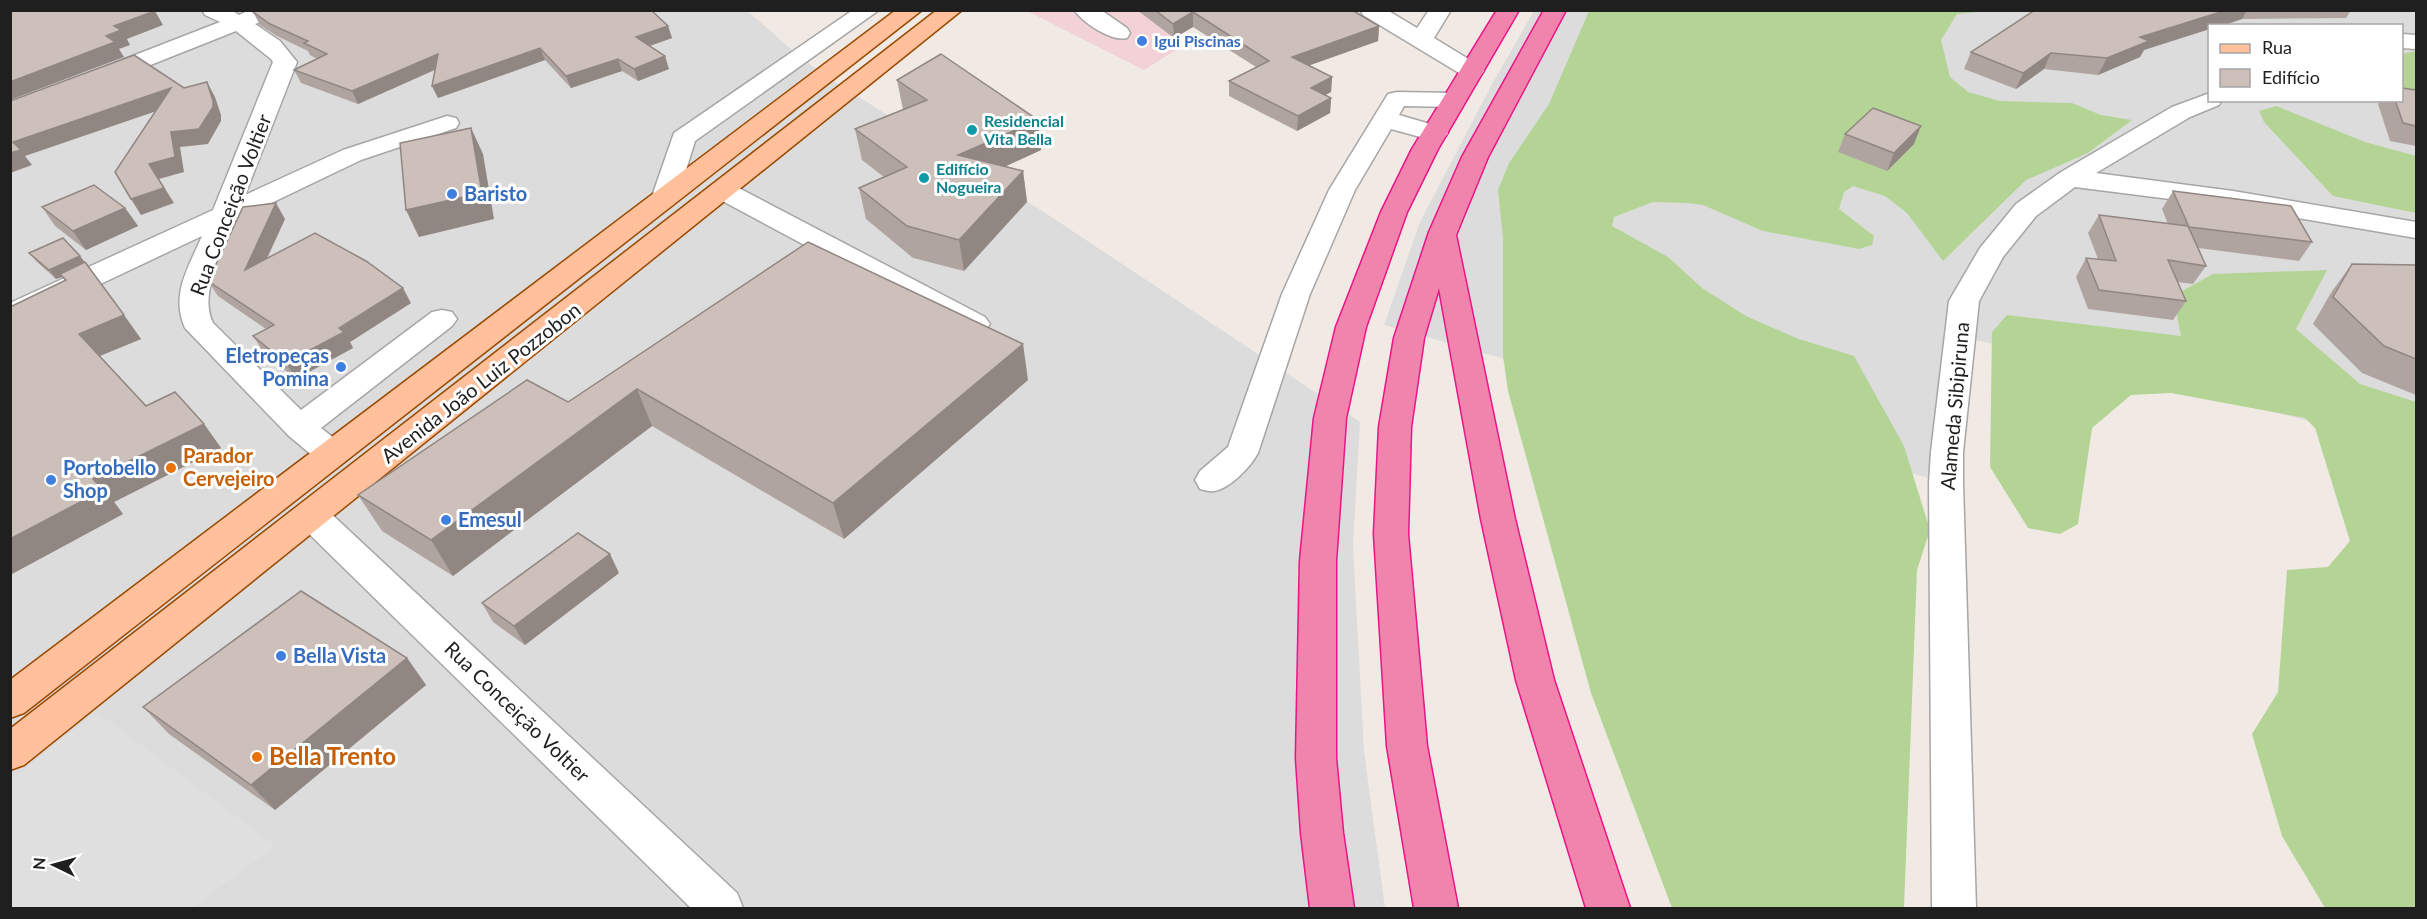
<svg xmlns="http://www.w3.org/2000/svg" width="2427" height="919" font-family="Lato,sans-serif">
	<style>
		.residential { fill: #dddcdc; fill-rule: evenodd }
		.commercial { fill: #f3d2d7 }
		.forest { fill: #b4d495 }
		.parking { fill: #dfdfdf }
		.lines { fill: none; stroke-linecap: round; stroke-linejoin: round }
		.minor-casing { stroke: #a6a6a6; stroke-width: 3 }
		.major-casing { stroke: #9a4900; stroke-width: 3 }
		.highway-casing { stroke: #ed1388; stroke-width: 3 }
		.minor { fill: #fff; fill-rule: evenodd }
		.major { fill: #ffc09b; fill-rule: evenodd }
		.highway { fill: #f084ad; fill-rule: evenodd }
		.wall { fill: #b0a4a0 }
		.shaded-wall { fill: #908682 }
		.building { fill: #cdbfba; stroke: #908682; stroke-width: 1.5 }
		.shop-dot { fill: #3f7fe0; stroke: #fff; stroke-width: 2 }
		.culture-dot { fill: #0f9aa8; stroke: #fff; stroke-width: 2 }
		.food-dot { fill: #e8710a; stroke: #fff; stroke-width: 2 }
		.labels { text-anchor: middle; stroke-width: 6; stroke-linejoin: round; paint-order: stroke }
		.far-shop-label { font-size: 16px; font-weight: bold; fill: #366cbe; stroke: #fff; text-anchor: start }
		.far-culture-label { font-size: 16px; font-weight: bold; fill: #0d838f; stroke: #fff; text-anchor: start }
		.shop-label { font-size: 20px; font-weight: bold; fill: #366cbe; stroke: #fff; text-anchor: start }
		.street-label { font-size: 20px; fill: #1f1f1f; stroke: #fff }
		.food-label { font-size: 20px; font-weight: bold; fill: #c56008; stroke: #fff; text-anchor: start }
		.near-food-label { font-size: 24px; font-weight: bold; fill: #c56008; stroke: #fff; text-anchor: start }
	</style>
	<rect width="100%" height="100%" fill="#f1eae4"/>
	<!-- residential -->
	<g class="residential">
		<path d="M10 11H748L793 51 825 76 1047 214 1360 422 1353 546 1364 751 1385 908H11Z"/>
		<path d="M1534 11H2416V447L1960 336 1946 483 1384 325 1420 222 1492 84ZM2210 26H2402V100H2210Z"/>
	</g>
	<!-- commercial -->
	<path class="commercial" d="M1027 11H1138L1192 40 1144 70Z"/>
	<!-- forest -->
	<g class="forest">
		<path d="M1589 11H1991L1957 14 1941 40 1950 77 1968 92 2000 101 2072 103 2101 115 2132 120 2088 153 2026 180 1943 261 1907 213 1885 196 1853 186 1844 192 1839 209 1874 236 1872 245 1859 249 1763 231 1703 205 1687 203 1653 202 1614 217 1612 226 1668 257 1702 288 1746 316 1796 338 1854 356 1904 446 1930 530 1917 570 1904 908H1672L1591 693 1508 391 1503 356V239L1498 190 1509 163 1549 104Z"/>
		<path d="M2416 51V97L2402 99V54Z"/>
		<path d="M2276 106 2365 142 2416 156V213L2333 196 2264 122 2259 111Z"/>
		<path d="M2327 270 2296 329 2360 384 2416 402V908H2325L2282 836 2252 734 2278 692 2287 570 2328 567 2350 541 2315 428 2305 418 2171 393 2131 395 2092 428 2078 524 2060 534 2028 528 1990 467 1992 332 2007 315 2181 336 2173 296 2213 274Z"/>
	</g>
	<!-- parking -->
	<path class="parking" d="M96 711 275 846 192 908H11V780Z"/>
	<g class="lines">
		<!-- minor casing -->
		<g class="minor-casing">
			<g id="minor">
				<path d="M202 10H231L239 15 250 10H282L279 15 255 24 280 41 297 62 245 195 343 150 447 116 456 118 459 123 456 128 361 160 236 220C224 249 198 293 213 323L301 410 432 312 442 310 452 312 457 319 452 326 321 428 344 446 348 454 344 462 332 466 320 462 289 436 185 328C170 294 189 267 202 236L20 322 10 324V303L213 210 273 62 271 59 236 31 110 81 102 83 94 81 90 76 94 71 220 22 205 15Z"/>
				<path d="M853 10H879L695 141 677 199 673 205 664 207 655 205 651 199 674 133Z"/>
				<path d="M1074 10H1101L1127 28 1130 33 1127 38C1112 42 1083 23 1074 10Z"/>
				<path d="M1360 10H1387L1417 28 1429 10H1451L1434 38 1480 66 1484 71 1480 76 1472 78 1464 76 1363 15Z"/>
				<path d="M2402 34 2416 35V49L2402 48Z"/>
				<path d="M1397 92 1453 93 1462 95 1465 100 1462 105 1453 107 1404 106 1399 115 1444 128 1448 133 1444 138 1435 141 1391 129 1355 190 1310 294 1258 453C1251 466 1230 489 1214 491 1210 492 1205 490 1200 489L1195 480 1200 471 1228 447 1282 294 1329 190 1388 94Z"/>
				<path d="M2210 93V100H2222L2219 105 2190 117 2096 173 2233 191 2416 222V238L2233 207 2075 187 2036 216 2003 257 1979 301 1963 452V483L1976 908H1932L1929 483 1931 452 1949 301 1980 248 2016 204 2061 172 2172 107Z"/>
				<path d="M724 183 733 185 985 317 990 324 985 331 975 333 965 331 715 197 711 191 715 185Z"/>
				<path d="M313 504 325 508 737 893 743 908H691L301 526 296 517 301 508Z"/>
			</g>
		</g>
		<!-- major casing -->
		<g class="major-casing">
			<g id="major">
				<path d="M896 10H922L24 713 10 718V680Z"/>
				<path d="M937 10H962L24 765 10 770V729Z"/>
			</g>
		</g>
		<!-- highway casing -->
		<g class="highway-casing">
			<g id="highway">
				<path d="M1497 10H1519L1438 149 1407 212 1366 327 1346 418 1336 561V758L1343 833 1354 908H1310L1301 833 1296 758 1300 561 1314 418 1336 327 1381 212 1412 149Z"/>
				<path d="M1544 10H1566L1488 157 1456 235 1515 519 1554 680 1630 908H1586L1516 680 1481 519 1439 288 1424 338 1411 427 1408 534 1427 746 1458 908H1414L1387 746 1374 534 1379 427 1394 338 1429 232 1462 157Z"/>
			</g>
		</g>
		<!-- minor -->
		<use href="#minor" class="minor"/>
		<!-- major -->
		<use href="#major" class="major"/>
		<!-- highway -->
		<use href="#highway" class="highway"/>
	</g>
	<!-- wall -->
	<g class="wall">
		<path d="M1137 10H1352L1379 26 1378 41 1309 65 1332 77 1331 92 1325 95 1331 98 1330 113 1297 131 1229 96V81L1256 67 1193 27 1174 38Z"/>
		<path d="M2035 10H2351L2346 18 2242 19 2221 26H2210L2144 50 2140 57 2098 75 2044 69 2016 89 1964 69 1971 52Z"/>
		<path d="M253 12 668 26 672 38 650 46 669 69 638 81 622 71 571 88 545 60 438 98 432 86 435 70 358 104 301 83 294 70 317 59 310 55 308 51 277 36 260 25Z"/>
		<path d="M897 80 1038 120 1041 150 1006 166 1023 171 1027 202 964 271 913 258 866 219 859 188 884 177 862 160 855 129 903 110Z"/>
		<path d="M2416 90V146L2390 141 2378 104 2380 100H2402Z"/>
		<path d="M1845 134 1914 144 1887 171 1838 152Z"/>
		<path d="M2173 191 2312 242 2299 261 2198 248 2206 266 2193 284 2177 282 2186 301 2173 320 2088 309 2076 277 2086 258 2098 259 2088 233 2099 215 2168 224 2162 209Z"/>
		<path d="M42 207 125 208 138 226 86 250 55 226Z"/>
		<path d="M285 219 267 259 411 303 350 342 353 348 296 379 263 352 253 336 266 329 218 296 208 281Z"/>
		<path d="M808 242 1028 380 844 539 652 426 453 576 382 531 358 495 568 402Z"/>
		<path d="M29 253 80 256 141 339 100 356 146 406 204 424 221 448 114 502 123 514 10 575V307L65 281 62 277 56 279 37 262Z"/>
		<path d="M2352 264 2416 265V395L2362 373 2313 324 2332 291Z"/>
		<path d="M619 573 525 645 493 622 482 603Z"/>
		<path d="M407 658 426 685 275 810 169 734 143 707Z"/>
	</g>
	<!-- shaded-wall -->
	<g class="shaded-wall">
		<path d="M2227 10H2247L2242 19 2221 26H2210V29L2144 50 2140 57 2098 75 2107 58 2140 37Z"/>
		<path d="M155 11 163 25 127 39 130 45 119 49 124 57 10 100V82L106 36 114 26Z"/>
		<path d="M1193 12V27L1174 38 1173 24Z"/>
		<path d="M668 26 672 38 640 49 636 37Z"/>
		<path d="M1379 26 1378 41 1291 72 1292 57Z"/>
		<path d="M540 48 545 60 438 98 432 86Z"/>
		<path d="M2051 53 2044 69 2016 89 2023 73Z"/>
		<path d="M438 54 443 66 358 104 352 91Z"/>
		<path d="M665 56 669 69 638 81 634 69Z"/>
		<path d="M618 59 622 71 571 88 566 76Z"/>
		<path d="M1332 77 1331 92 1310 103 1311 88Z"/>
		<path d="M207 82 215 97 221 115V121L208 144 180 147 184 172 159 179 174 203 141 215 131 199 149 164Z"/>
		<path d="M171 88 180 103 25 156 32 165 10 173V153L13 142Z"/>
		<path d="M1331 98 1330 113 1297 131 1298 116Z"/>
		<path d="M1038 120 1041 150 963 186 958 155Z"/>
		<path d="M1921 126 1914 144 1887 171 1894 153Z"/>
		<path d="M471 128 483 154 494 219 419 237 406 210Z"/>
		<path d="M1023 171 1027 202 964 271 959 240Z"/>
		<path d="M276 203 285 219 254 285 245 270Z"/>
		<path d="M125 208 138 226 86 250 73 231Z"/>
		<path d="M80 256 87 265 60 274 62 277 56 279 49 270Z"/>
		<path d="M403 288 411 303 350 342 353 348 296 379 286 363Z"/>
		<path d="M124 315 141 339 97 357 79 334Z"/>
		<path d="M1023 344 1028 380 844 539 833 503Z"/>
		<path d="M637 389 652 426 453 576 431 540Z"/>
		<path d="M204 424 221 448 114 502 123 514 10 575V539L93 479Z"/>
		<path d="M610 554 619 573 525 645 514 626Z"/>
		<path d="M407 658 426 685 275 810 251 785Z"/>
	</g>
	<!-- building -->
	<g class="building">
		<path d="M10 10H154L155 11 114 26 121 30 106 36 115 42 10 82Z"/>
		<path d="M259 10H651L668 26 636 37 665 56 634 69 618 59 566 76 540 48 432 86 438 54 352 91 294 70 327 54 304 43 308 41 270 24 253 12Z"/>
		<path d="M1155 10H1352L1379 26 1292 57 1332 77 1311 88 1331 98 1298 116 1229 81 1269 61 1193 12 1173 24Z"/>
		<path d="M2035 10H2227L2140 37 2149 41 2107 58 2051 53 2023 73 1971 52Z"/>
		<path d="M941 54 1038 120 958 155 1023 171 959 240 907 226 859 188 907 167 855 129 927 100 897 80Z"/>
		<path d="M134 55 184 88 207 82 213 101V107L199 129 171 132 175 157 149 164 164 188 131 199 115 172 171 88 13 142 21 150 10 153V101Z"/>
		<path d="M2402 88 2416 90V126L2403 123 2395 100H2402Z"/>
		<path d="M1873 108 1921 126 1894 153 1845 134Z"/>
		<path d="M471 128 482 193 406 210 400 143Z"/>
		<path d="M94 185 125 208 73 231 42 207Z"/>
		<path d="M2173 191 2291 206 2312 242 2189 227Z"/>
		<path d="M276 203 245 270 315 233 366 261 403 288 339 328 344 332 286 363 253 336 274 325 208 281 243 207Z"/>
		<path d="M2099 215 2188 226 2206 266 2168 260 2186 301 2099 290 2086 258 2116 261Z"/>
		<path d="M63 238 80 256 49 270 29 253Z"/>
		<path d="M808 242 1023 344 833 503 637 389 431 540 358 495 527 380 568 402Z"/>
		<path d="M85 262 124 315 79 334 146 406 175 392 204 424 93 479 103 490 10 539V307L66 280 60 274Z"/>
		<path d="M2352 264 2416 265V359L2384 346 2333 297Z"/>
		<path d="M578 533 610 554 514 626 482 603Z"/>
		<path d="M301 591 407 658 251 785 143 707Z"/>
	</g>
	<!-- markers -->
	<g class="shop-dot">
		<circle cx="1142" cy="41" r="6"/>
		<circle cx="452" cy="194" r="6"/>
		<circle cx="341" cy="367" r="6"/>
		<circle cx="51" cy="480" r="6"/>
		<circle cx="446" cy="520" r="6"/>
		<circle cx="281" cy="656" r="6"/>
	</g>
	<g class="culture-dot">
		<circle cx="972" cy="130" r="6"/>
		<circle cx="924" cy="178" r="6"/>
	</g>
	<g class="food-dot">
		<circle cx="171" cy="468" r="6"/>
		<circle cx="257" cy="757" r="6"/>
	</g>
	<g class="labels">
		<!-- far-shop labels -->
		<g class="far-shop-label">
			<text x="1154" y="47">Igui Piscinas</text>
		</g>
		<!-- far-culture labels -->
		<g class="far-culture-label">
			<text x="984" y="127">Residencial<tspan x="984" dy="18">Vita Bella</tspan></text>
			<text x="936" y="175">Edifício<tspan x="936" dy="18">Nogueira</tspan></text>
		</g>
		<!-- shop labels -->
		<g class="shop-label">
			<text x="464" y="201">Baristo</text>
			<text x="329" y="363" text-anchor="end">Eletropeças<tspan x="329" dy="23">Pomina</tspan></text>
			<text x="63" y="475">Portobello<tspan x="63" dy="23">Shop</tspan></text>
			<text x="458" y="527">Emesul</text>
			<text x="293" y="663">Bella Vista</text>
		</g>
		<!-- street labels -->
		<g class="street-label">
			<text transform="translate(231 205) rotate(-69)" y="7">Rua Conceição Voltier</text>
			<text transform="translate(481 383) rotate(-38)" y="7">Avenida João Luiz Pozzobon</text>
			<text transform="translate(1955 406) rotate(-85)" y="7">Alameda Sibipiruna</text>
			<text transform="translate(517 712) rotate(44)" y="7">Rua Conceição Voltier</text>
		</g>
		<!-- food labels -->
		<g class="food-label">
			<text x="183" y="463">Parador<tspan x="183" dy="23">Cervejeiro</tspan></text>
		</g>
		<!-- near-food labels -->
		<g class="near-food-label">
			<text x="269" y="765">Bella Trento</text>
		</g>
	</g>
	<!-- border -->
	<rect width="2427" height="919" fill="none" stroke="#1f1f1f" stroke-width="24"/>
	<!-- legend -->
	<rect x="2208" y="24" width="195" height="78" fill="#ffffff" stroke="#a5a5a5" stroke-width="1.5"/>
	<rect x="2220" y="44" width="30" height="9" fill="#ffc09b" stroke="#a5a5a5" stroke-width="1.5"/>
	<text x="2262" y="54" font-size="18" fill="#1f1f1f">Rua</text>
	<rect x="2220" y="69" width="30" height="18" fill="#cdbfba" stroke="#a5a5a5" stroke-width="1.5"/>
	<text x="2262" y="84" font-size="18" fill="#1f1f1f">Edifício</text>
	<!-- north arrow -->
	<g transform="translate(54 865) rotate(275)" stroke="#ffffff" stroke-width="4.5" paint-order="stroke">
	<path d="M0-4.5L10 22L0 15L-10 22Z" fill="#1f1f1f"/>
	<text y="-9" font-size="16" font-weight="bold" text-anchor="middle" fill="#1f1f1f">N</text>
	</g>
</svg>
